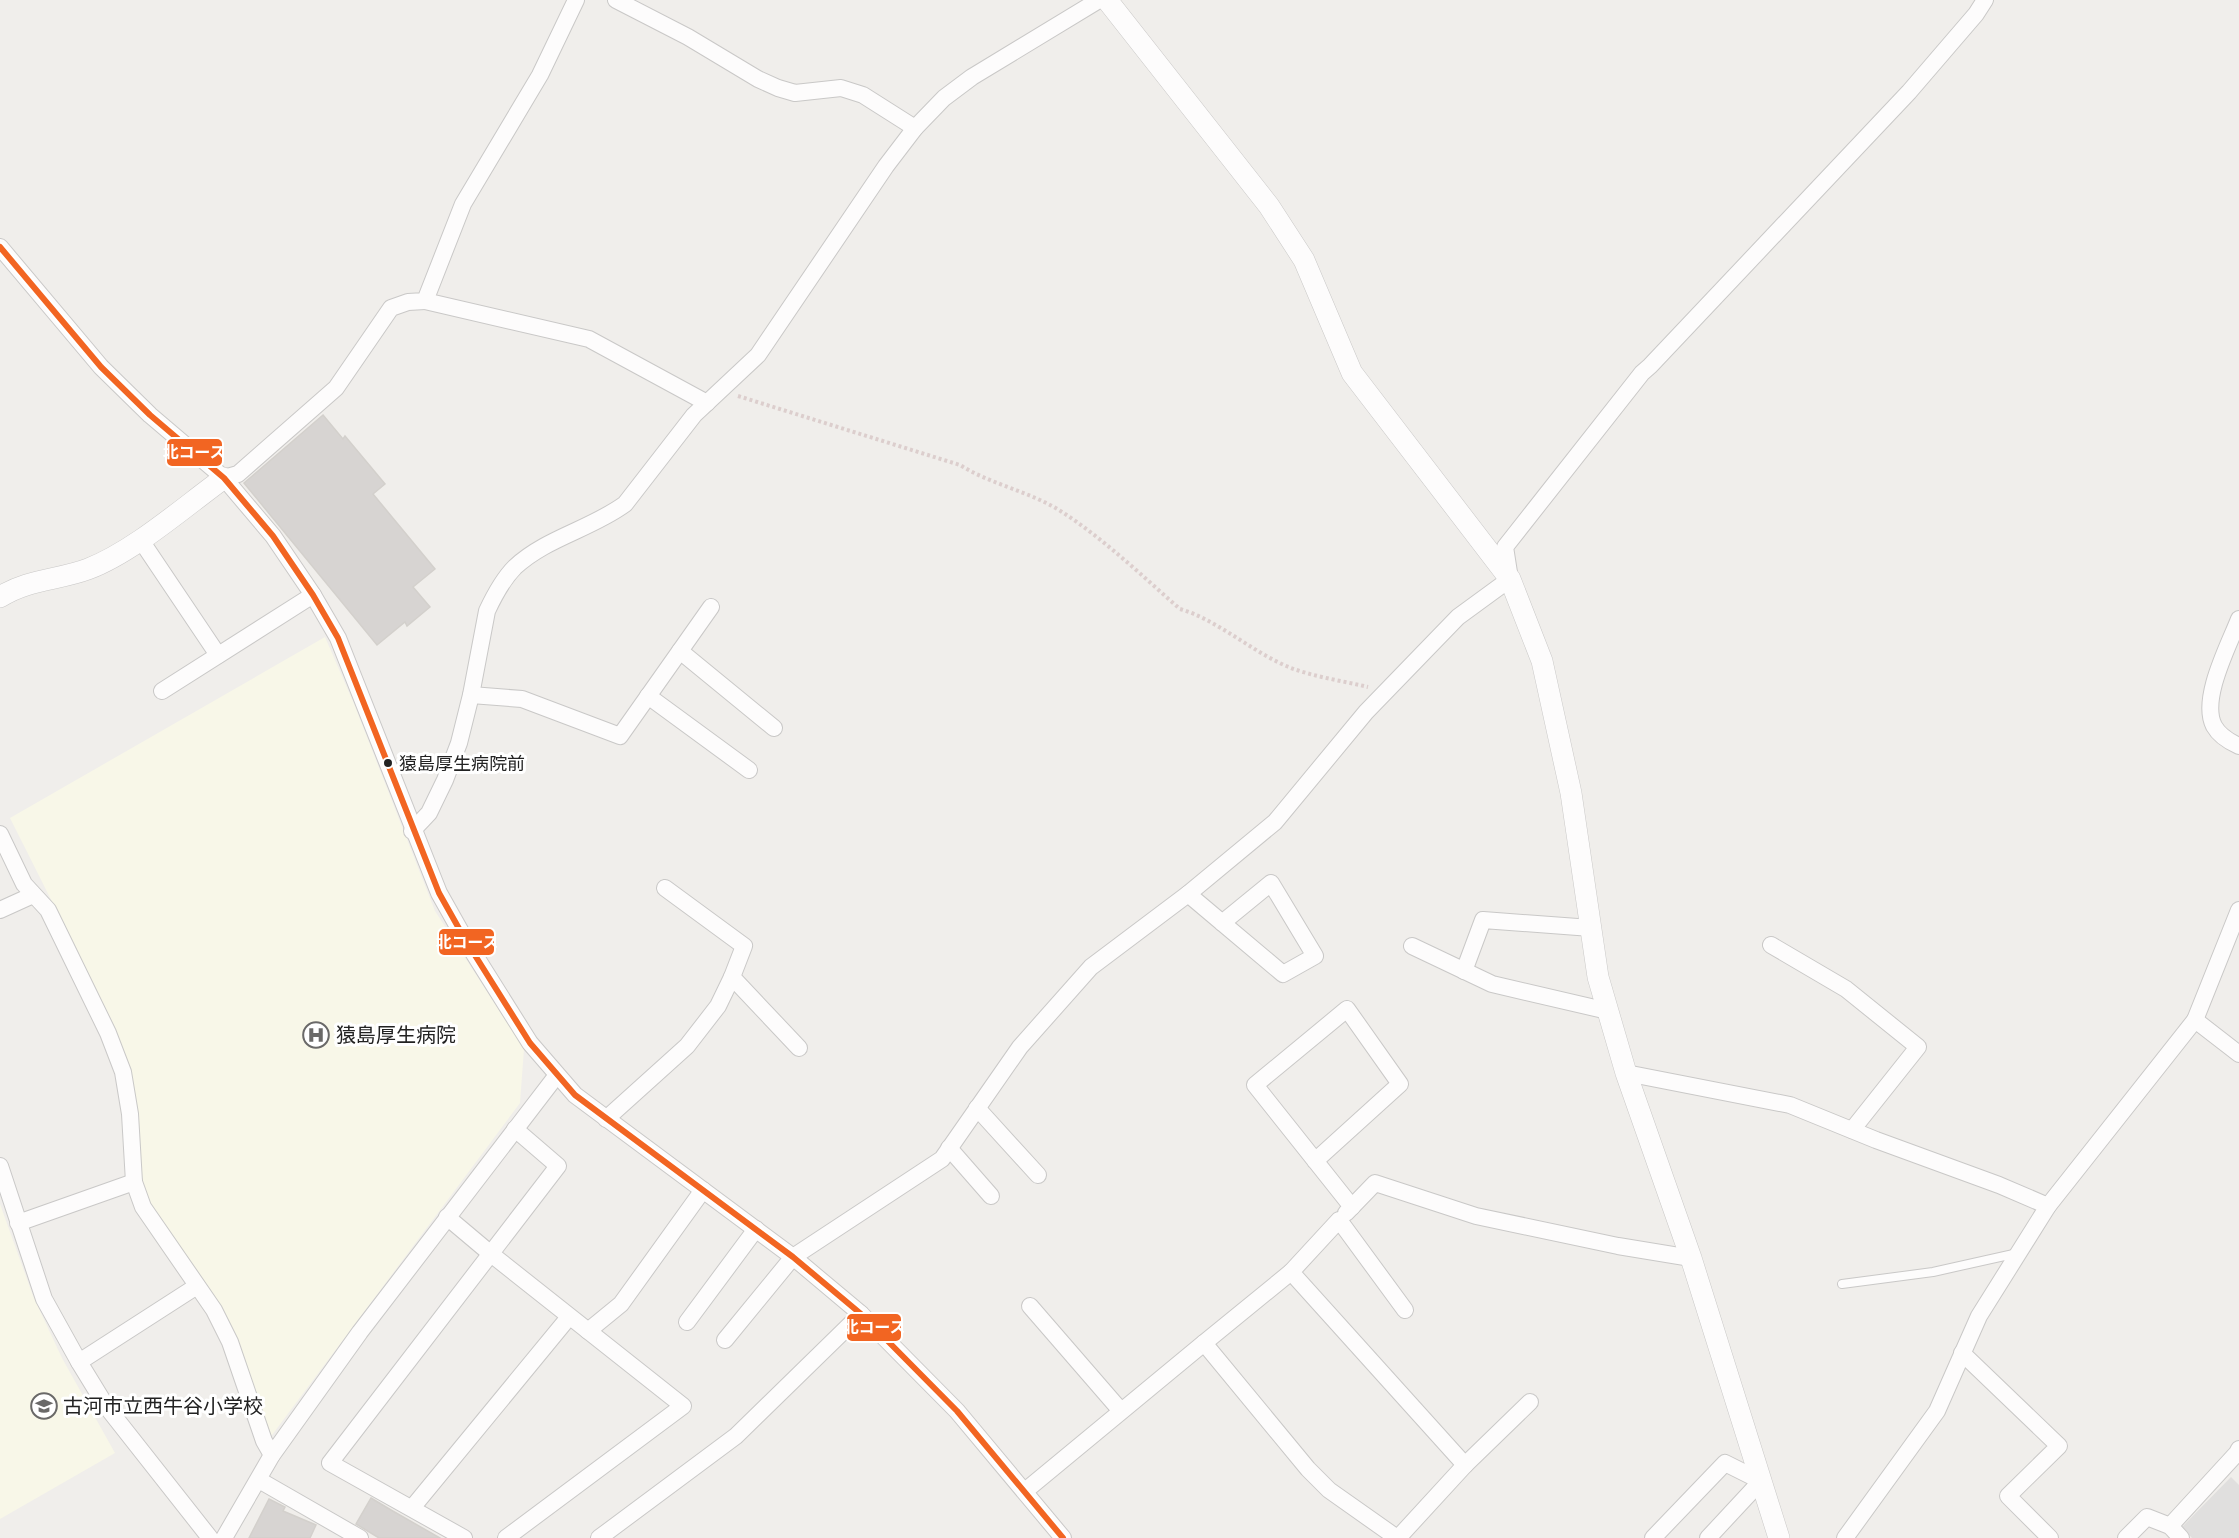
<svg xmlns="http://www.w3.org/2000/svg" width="2239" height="1538" font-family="'Work Sans','Noto Sans JP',sans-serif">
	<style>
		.education { fill: #f8f7e8 }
		.parking { fill: #e0dfde }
		.building { fill: #d7d4d2; stroke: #d3d0cc; stroke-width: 1.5 }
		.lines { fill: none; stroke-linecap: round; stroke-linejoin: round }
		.service-casing { stroke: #c9c8c7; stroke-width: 10 }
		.minor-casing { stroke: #c9c8c7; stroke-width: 18 }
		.tertiary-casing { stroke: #c9c8c7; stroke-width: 22 }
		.path { stroke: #dccecd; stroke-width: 4; stroke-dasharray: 3 3; stroke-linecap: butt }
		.service { stroke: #fdfcfc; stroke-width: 8 }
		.minor { stroke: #fdfcfc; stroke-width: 16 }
		.tertiary { stroke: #fdfcfc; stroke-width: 21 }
		.bus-1-casing { stroke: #fff; stroke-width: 10 }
		.bus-1 { stroke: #f26522; stroke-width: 6 }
		.bus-dot { fill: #222; stroke: #fff; stroke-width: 2 }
		.labels { text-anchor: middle; stroke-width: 6; stroke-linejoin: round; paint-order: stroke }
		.bus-label { font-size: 18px; fill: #222; stroke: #fff; text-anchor: start }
		.poi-label { font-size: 20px; fill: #222; stroke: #fff; text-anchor: start }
		.line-badge { stroke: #fff; stroke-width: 2 }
		.badge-label { font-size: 16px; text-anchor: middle; font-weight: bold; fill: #fff }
	</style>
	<rect width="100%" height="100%" fill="#f0eeeb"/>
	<!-- education -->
	<g class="education">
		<path d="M325 637 354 704 435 911 524 1049 520 1103 272 1435H268L239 1344 149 1204 142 1181 126 1057 112 1021 10 818Z"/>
		<path d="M0 1204 33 1296 62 1358 115 1453 0 1519Z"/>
	</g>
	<!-- parking -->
	<path class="parking" d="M2231 1477 2239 1485V1538H2192L2182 1527Z"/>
	<!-- building -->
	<g class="building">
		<path d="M323 415 343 439 345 436 385 484 373 494 435 569 413 587 430 607 407 626 405 622 377 645 244 483Z"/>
		<path d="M371 1498 391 1510 440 1538H379L356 1524Z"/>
		<path d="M269 1499 285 1507 283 1511 316 1525 310 1538H249Z"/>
	</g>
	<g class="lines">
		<!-- service casing -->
		<g class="service-casing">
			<path id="service" d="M1842 1284 1933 1272 2018 1253"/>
		</g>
		<!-- minor casing -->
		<g class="minor-casing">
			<g id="minor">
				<path d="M616 0 688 37 758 79 778 88 795 93 841 88 863 95 915 128"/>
				<path d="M0 247 101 367 150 415 224 478 273 536 313 595 338 638 439 893 466 941 530 1043 575 1095 793 1257 861 1314 957 1411 1063 1538"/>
				<path d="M425 301 589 339 707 403"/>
				<path d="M224 478 238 474 336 388 391 308 408 302 425 301 463 204 540 75 576 0"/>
				<path d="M140 539 218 655"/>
				<path d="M2239 619C2229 645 2200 699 2214 726 2219 735 2230 742 2239 746"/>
				<path d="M680 651 774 728"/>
				<path d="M162 691 313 595"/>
				<path d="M471 695 522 699 620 736 711 607"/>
				<path d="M648 696 749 770"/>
				<path d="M412 831 429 813 445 780 459 743 471 695 487 611C494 596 504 578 515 567 546 538 591 529 625 504L694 415 758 355 886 166 915 128 944 98 972 77 1099 0"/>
				<path d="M0 834 24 884 48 910 108 1033 123 1072 130 1114 134 1182 143 1207 214 1310 230 1342 264 1441 272 1455"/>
				<path d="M665 888 744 946 732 977 799 1048"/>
				<path d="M1188 894 1283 974 1315 956 1271 883 1222 923"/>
				<path d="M0 910 33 895"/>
				<path d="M1771 945 1846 989 1918 1047 1852 1130"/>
				<path d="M1412 946 1492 984 1608 1011"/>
				<path d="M1464 971 1483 920 1591 928"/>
				<path d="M2195 1020 2239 1054"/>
				<path d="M1626 1073 1790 1105 1876 1140 1999 1185 2048 1206"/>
				<path d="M977 1108 1038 1175"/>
				<path d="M606 1119 687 1046 718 1006 732 977"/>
				<path d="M949 1148 991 1196"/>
				<path d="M1315 1161 1400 1084 1347 1009 1255 1085 1352 1207"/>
				<path d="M0 1166 44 1299 79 1362 106 1406 210 1538"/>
				<path d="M1346 1213 1375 1183 1476 1216 1618 1246 1691 1258"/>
				<path d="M447 1217 491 1254 683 1406 506 1538"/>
				<path d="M18 1223 134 1182"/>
				<path d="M1291 1272 1204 1343 1308 1469 1329 1490 1397 1538"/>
				<path d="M1030 1306 1121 1411"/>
				<path d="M1405 1310 1339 1220 1291 1272 1465 1465"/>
				<path d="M687 1322 756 1229"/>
				<path d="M588 1331 621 1304 703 1190"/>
				<path d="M725 1340 793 1257 942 1159 1020 1047 1091 967 1188 894 1275 822 1366 712 1458 617 1510 579 1505 547 1642 373 1650 366 1909 92 1976 14 1985 0"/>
				<path d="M1962 1353 2059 1446 2008 1496 2050 1538"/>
				<path d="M79 1362 197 1286"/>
				<path d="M259 1480 360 1538"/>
				<path d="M1025 1491 1204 1343"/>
				<path d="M412 1508 569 1317"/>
				<path d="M2170 1526 2237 1453 2239 1449"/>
				<path d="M224 1538 272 1455 360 1332 557 1075"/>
				<path d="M464 1538 330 1463 558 1166 515 1129"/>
				<path d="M599 1538 736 1436 861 1314"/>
				<path d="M1398 1538 1465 1465 1530 1402"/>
				<path d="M1653 1538 1725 1463 1761 1481 1708 1538"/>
				<path d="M1845 1538 1937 1411 1979 1316 2048 1206 2195 1020 2239 910"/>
				<path d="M2126 1538 2147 1517 2170 1526 2181 1538"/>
			</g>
		</g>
		<!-- tertiary casing -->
		<g class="tertiary-casing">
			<g id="tertiary">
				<path d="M1107 0 1269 206 1304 260 1352 373 1510 579 1542 661 1571 793 1598 977 1626 1073 1691 1258 1779 1538"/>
				<path d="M0 597C28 579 59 580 88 569 133 552 184 507 224 478"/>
			</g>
		</g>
		<!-- path -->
		<path class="path" d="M738 396 960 465C990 484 1028 491 1059 510 1103 538 1141 575 1180 609 1218 620 1253 653 1291 668 1315 677 1343 681 1368 687"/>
		<!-- service -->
		<use href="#service" class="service"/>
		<!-- minor -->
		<use href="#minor" class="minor"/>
		<!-- tertiary -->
		<use href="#tertiary" class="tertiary"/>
		<!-- bus-1 casing -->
		<g class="bus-1-casing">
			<path id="bus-1" d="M0 247 101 367 150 415 224 478 273 536 313 595 338 638 439 893 466 941 530 1043 575 1095 793 1257 861 1314 957 1411 1063 1538"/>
		</g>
		<!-- bus-1 -->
		<use href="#bus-1" class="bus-1"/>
	</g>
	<!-- icons -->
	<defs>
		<g id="hospital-ring" transform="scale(1.35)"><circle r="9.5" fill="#fff" stroke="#6a6968" stroke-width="1.5"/><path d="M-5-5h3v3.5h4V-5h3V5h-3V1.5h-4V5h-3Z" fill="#6a6968"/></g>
		<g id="school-ring" transform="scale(1.35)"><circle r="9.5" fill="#fff" stroke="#6a6968" stroke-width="1.5"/><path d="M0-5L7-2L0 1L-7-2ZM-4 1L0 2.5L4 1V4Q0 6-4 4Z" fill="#6a6968"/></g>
	</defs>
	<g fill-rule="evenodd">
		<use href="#hospital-ring" x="316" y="1035"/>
		<use href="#school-ring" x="44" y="1406"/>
	</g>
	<!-- markers -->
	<circle class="bus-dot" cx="388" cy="763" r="5"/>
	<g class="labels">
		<!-- bus labels -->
		<g class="bus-label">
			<text x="399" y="770">猿島厚生病院前</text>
		</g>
		<!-- poi labels -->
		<g class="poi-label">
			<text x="336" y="1042">猿島厚生病院</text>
			<text x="63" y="1413">古河市立西牛谷小学校</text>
		</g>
	</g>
	<g class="line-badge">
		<rect x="166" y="438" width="57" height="29" rx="6" fill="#f26522"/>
		<rect x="438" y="928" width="57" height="28" rx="6" fill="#f26522"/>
		<rect x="846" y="1313" width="56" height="29" rx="6" fill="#f26522"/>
	</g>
	<g class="badge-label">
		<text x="194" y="458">北コース</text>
		<text x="467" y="948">北コース</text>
		<text x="874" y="1333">北コース</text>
	</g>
</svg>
